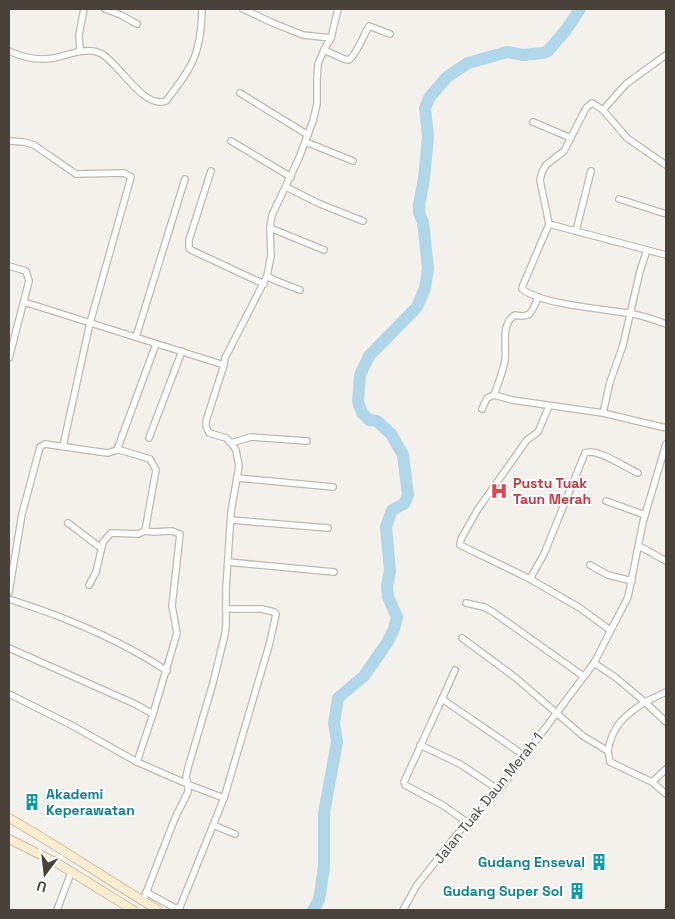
<svg xmlns="http://www.w3.org/2000/svg" width="675" height="919" font-family="'Space Grotesk',sans-serif">
	<style>
		.lines { fill: none; stroke-linecap: round; stroke-linejoin: round }
		.river { stroke: #b0d6ea; stroke-width: 12 }
		.street-casing { stroke: #bfb8b0; stroke-width: 8 }
		.secondary-casing { stroke: #cfc0a1; stroke-width: 10 }
		.street { stroke: #fff; stroke-width: 5.5 }
		.secondary { stroke: #f9edd1; stroke-width: 8 }
		.labels { text-anchor: middle; stroke-width: 4; stroke-linejoin: round; paint-order: stroke }
		.health-label { font-size: 14px; font-weight: bold; fill: #be3a42; stroke: #fff; text-anchor: start }
		.culture-label { font-size: 14px; font-weight: bold; fill: #0d838f; stroke: #fff; text-anchor: end }
		.street-label { font-size: 14px; fill: #48423a; stroke: #fff }
	</style>
	<rect width="100%" height="100%" fill="#f4f1ec"/>
	<g class="lines">
		<!-- river -->
		<path class="river" d="M313 910 319 900 324 867V813L337 742 334 723 338 698 364 676 387 643 394 629 397 617 388 597 387 586 390 571 386 527 392 510 404 504 408 495 403 455 391 434 377 421 369 420 362 413 358 402 360 375 369 356 417 307 425 288 428 268 423 222 419 213V205L424 179 428 137 425 108 429 98 447 77 468 63 507 52 523 55 543 53 548 51 566 30 580 9"/>
		<!-- street casing -->
		<g class="street-casing">
			<g id="street">
				<path d="M105 9 121 15 137 24"/>
				<path d="M243 9 273 23 303 35 331 38"/>
				<path d="M324 50 344 59 349 60C358 52 363 36 369 26L390 34"/>
				<path d="M9 51C24 58 38 61 54 58 68 55 85 47 100 53 118 61 143 110 166 101 193 66 201 54 202 9"/>
				<path d="M80 51 79 35 84 9"/>
				<path d="M240 93 308 135"/>
				<path d="M603 110 626 84 666 55"/>
				<path d="M533 122 571 138"/>
				<path d="M9 141 24 142 34 145 76 174 124 173 131 177 90 323 63 446"/>
				<path d="M231 141 291 177"/>
				<path d="M306 142 353 161"/>
				<path d="M666 165 627 138 603 110 592 103 586 108 564 151 546 165 542 172 540 180 549 224 666 255"/>
				<path d="M211 171 189 240V248L191 250 264 284"/>
				<path d="M286 187 320 204 363 221"/>
				<path d="M619 199 666 214"/>
				<path d="M549 224 523 285 522 289C542 305 606 309 633 314 644 316 655 320 666 324"/>
				<path d="M270 228 324 250"/>
				<path d="M576 231 591 171"/>
				<path d="M9 266 26 271 29 281 9 358"/>
				<path d="M267 276 274 280 300 290"/>
				<path d="M538 297C532 311 532 319 515 315 500 324 507 346 505 360 503 372 498 384 494 395L512 400 603 413 666 428"/>
				<path d="M24 302 224 365"/>
				<path d="M136 337 185 179"/>
				<path d="M549 406 538 432 527 440 478 509 461 539 460 545 530 579 580 608 610 630"/>
				<path d="M482 409 487 398 494 395"/>
				<path d="M603 413 610 382 623 345 640 271 647 250"/>
				<path d="M149 438 182 351"/>
				<path d="M231 443 251 437 307 441"/>
				<path d="M117 450H120L150 459 156 470 145 531"/>
				<path d="M237 478 333 487"/>
				<path d="M606 501 645 515"/>
				<path d="M231 520 328 528"/>
				<path d="M68 523 101 548"/>
				<path d="M639 546 666 561"/>
				<path d="M228 562 334 572"/>
				<path d="M590 565 608 575 632 581"/>
				<path d="M530 579 544 554 585 453C596 447 626 468 638 473"/>
				<path d="M89 585 96 572 103 542 111 533 138 534 145 531 153 532 172 531 180 534 172 606 177 633 153 714 137 762"/>
				<path d="M9 592 22 514 40 447 45 444 100 452 108 453 117 450 156 344"/>
				<path d="M9 599C26 605 43 610 60 617 96 631 134 649 167 671"/>
				<path d="M466 603 484 607 493 612 583 676"/>
				<path d="M462 638 516 678 583 736 608 751 610 762 652 782 666 794"/>
				<path d="M9 648 135 704 153 714"/>
				<path d="M594 663 615 677 645 702 666 692"/>
				<path d="M9 694 73 726 137 762 192 786 224 798"/>
				<path d="M442 699 455 670"/>
				<path d="M420 745 460 764 499 790"/>
				<path d="M608 751C612 726 624 716 645 702L666 722"/>
				<path d="M652 782 666 769"/>
				<path d="M468 823 444 806 405 785 404 782 442 699 525 756"/>
				<path d="M213 825 235 834"/>
				<path d="M146 892 175 908 180 907 224 798 270 642 276 614 274 612 262 609H226"/>
				<path d="M143 901 175 818 188 792V786L186 777 188 768 213 683 225 634 226 625V588L231 512 239 466 236 450 231 443 226 438 209 433 206 426V421L224 365 225 358 267 276 271 256 270 228 272 215 299 158 313 121 317 104V79L318 64 324 50 331 38 338 9"/>
				<path d="M57 910 71 873"/>
				<path d="M403 910 417 885 462 828 499 790 594 663 628 597 643 522 666 444"/>
			</g>
		</g>
		<!-- secondary casing -->
		<g class="secondary-casing">
			<g id="secondary">
				<path d="M9 818C60 847 108 880 158 910"/>
				<path d="M9 839 57 863 133 910"/>
			</g>
		</g>
		<!-- street -->
		<use href="#street" class="street"/>
		<!-- secondary -->
		<use href="#secondary" class="secondary"/>
	</g>
	<!-- icons -->
	<defs>
		<g id="hospital-bare" transform="scale(1.35)"><path d="M-5-5h3v3.5h4V-5h3V5h-3V1.5h-4V5h-3Z" fill="#e0444e" stroke="#fff" stroke-width="2.5" paint-order="stroke"/></g>
		<g id="building-bare" transform="scale(1.35)"><path d="M-4-6H4V6H1V3H-1V6H-4ZM-2.5-4.3h1.7v1.8h-1.7ZM.8-4.3h1.7v1.8H.8ZM-2.5-1h1.7V.8h-1.7ZM.8-1h1.7V.8H.8Z" fill="#0f9aa8" stroke="#fff" stroke-width="2.5" paint-order="stroke"/></g>
	</defs>
	<g fill-rule="evenodd">
		<use href="#hospital-bare" x="499" y="491"/>
		<use href="#building-bare" x="32" y="802"/>
		<use href="#building-bare" x="599" y="862"/>
		<use href="#building-bare" x="577" y="891"/>
	</g>
	<g class="labels">
		<!-- health labels -->
		<g class="health-label">
			<text x="513" y="488">Pustu Tuak<tspan x="513" dy="16">Taun Merah</tspan></text>
		</g>
		<!-- culture labels -->
		<g class="culture-label">
			<text x="46" y="799" text-anchor="start">Akademi<tspan x="46" dy="16">Keperawatan</tspan></text>
			<text x="585" y="867">Gudang Enseval</text>
			<text x="563" y="896">Gudang Super Sol</text>
		</g>
		<!-- street labels -->
		<g class="street-label">
			<text transform="translate(488 798) rotate(-51)" y="5">Jalan Tuak Daun Merah 1</text>
		</g>
	</g>
	<!-- border -->
	<rect width="675" height="919" fill="none" stroke="#48423a" stroke-width="20"/>
	<!-- north arrow -->
	<g transform="translate(45 874) rotate(195)" stroke="#ffffff" stroke-width="4" paint-order="stroke">
	<path d="M0-4L9 19L0 12L-9 19Z" fill="#48423a"/>
	<text y="-8" font-size="14" font-weight="bold" text-anchor="middle" fill="#48423a">U</text>
	</g>
</svg>
